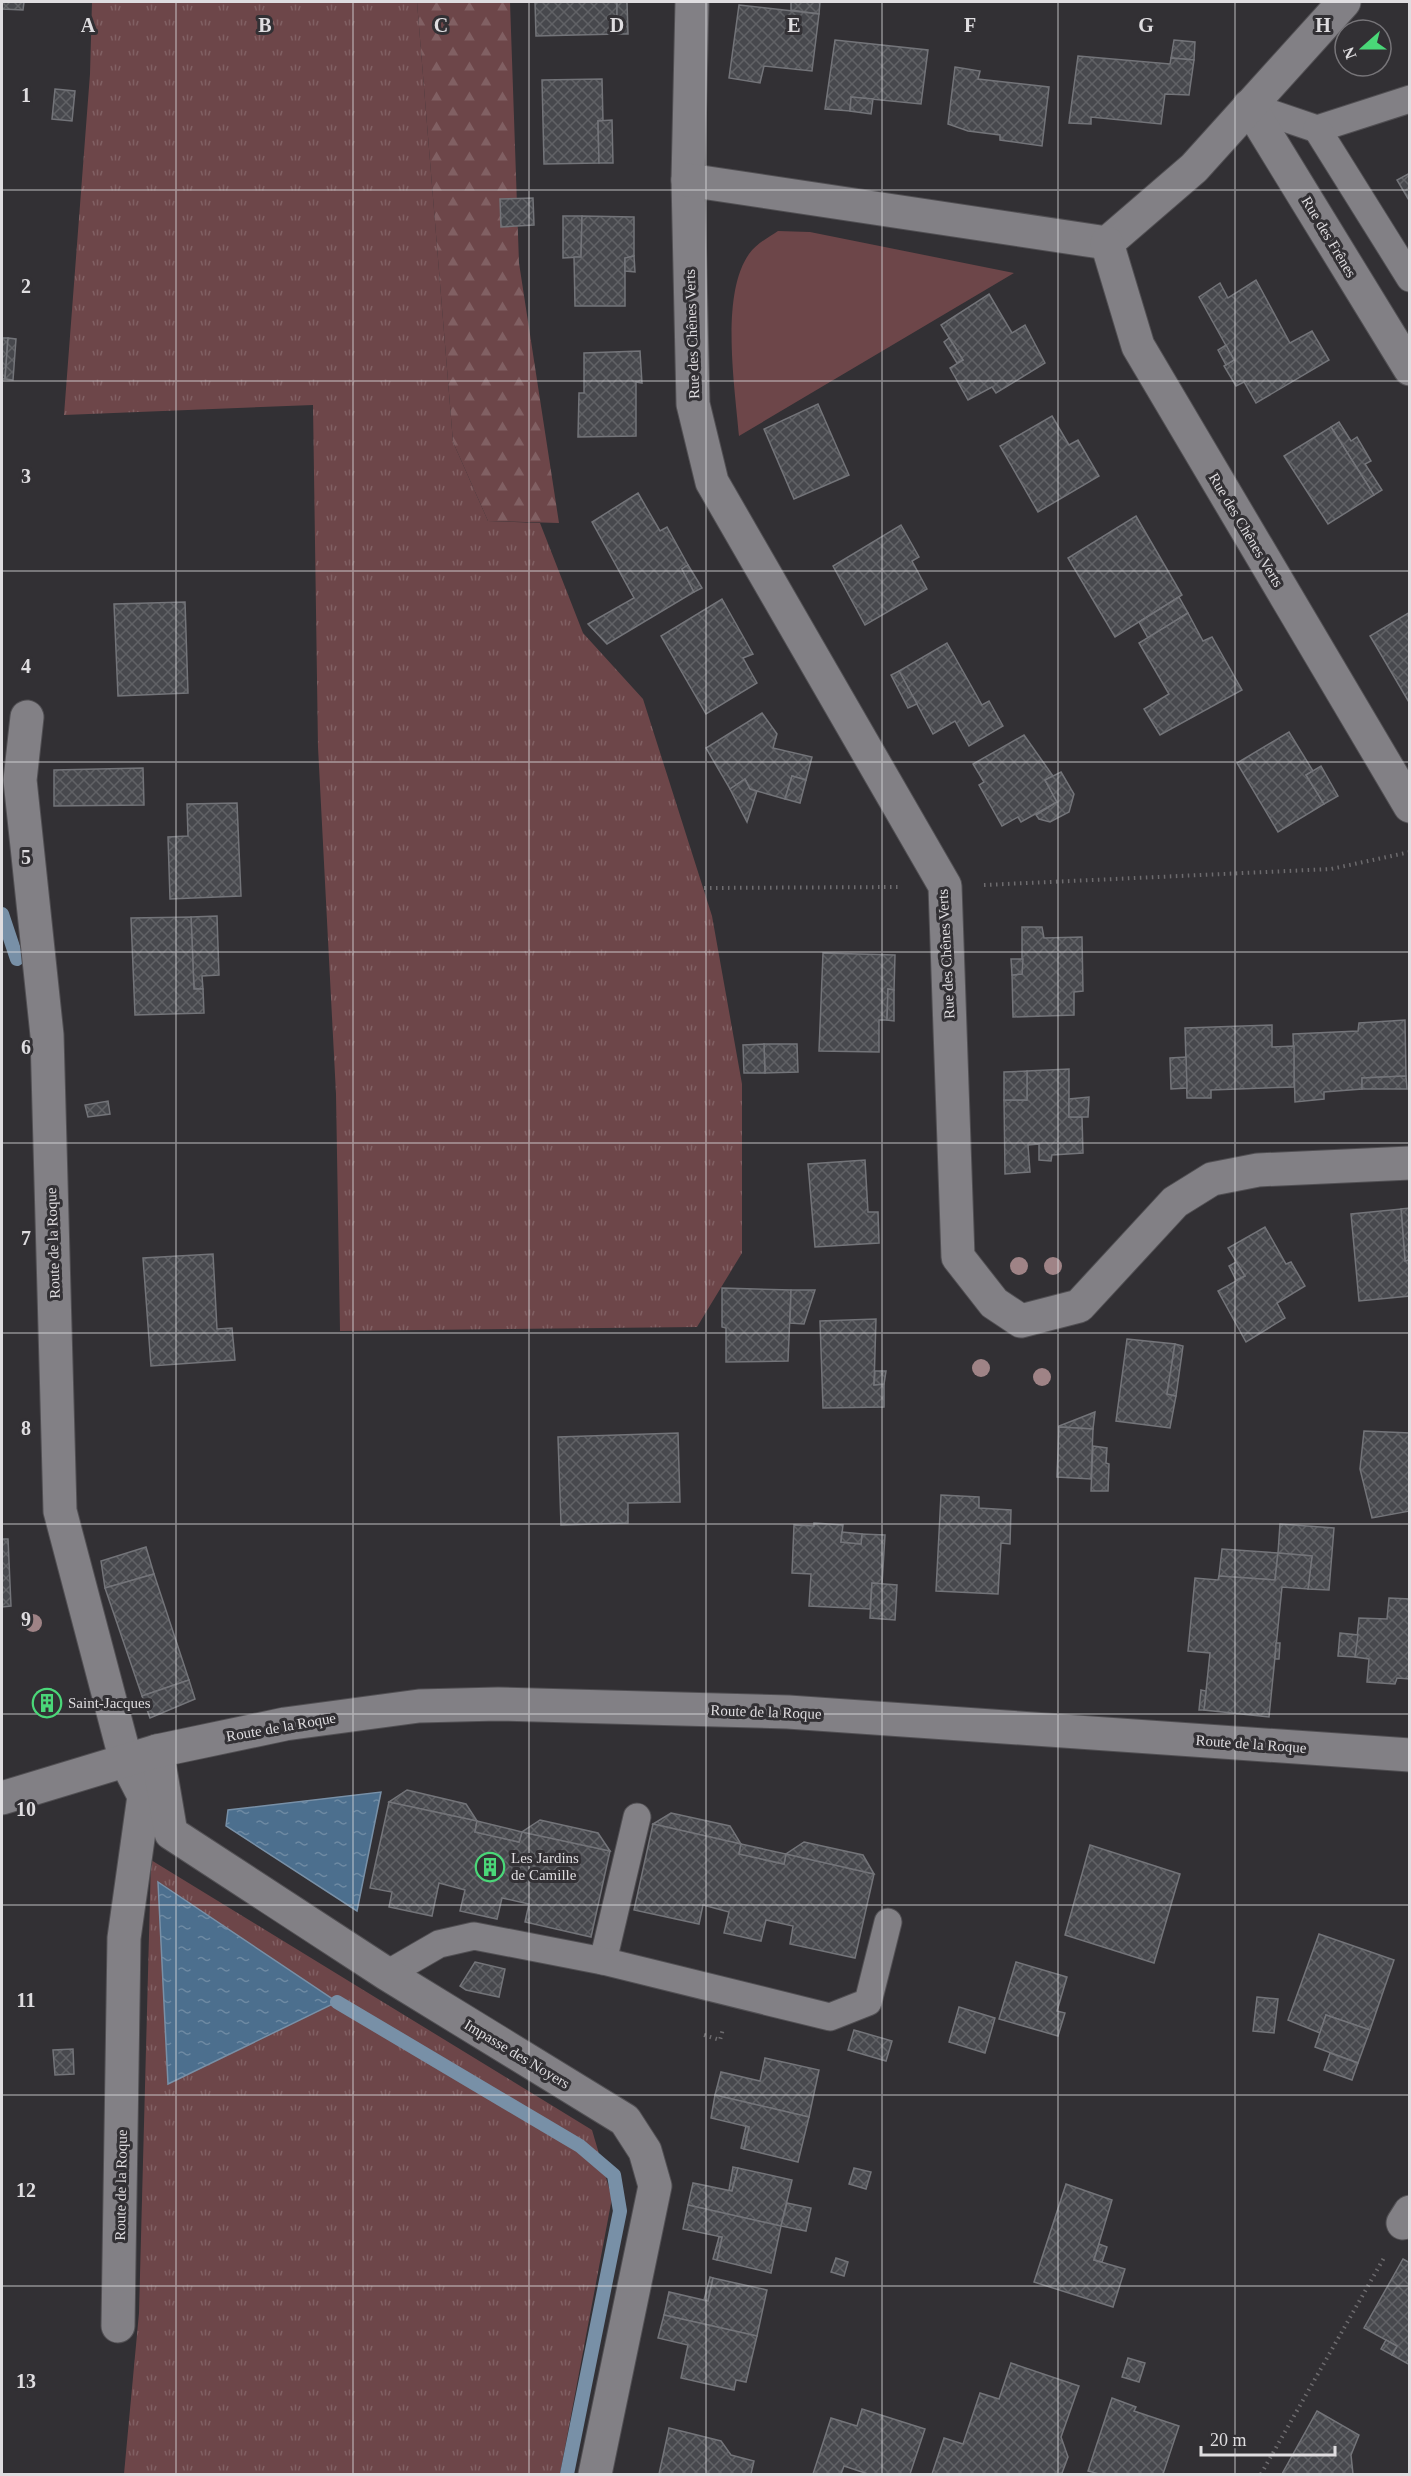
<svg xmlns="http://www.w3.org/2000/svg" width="1411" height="2476" font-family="Georgia,serif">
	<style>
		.grass { fill: url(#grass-tufts) }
		.forest { fill: url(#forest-firs) }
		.park { fill: #6d4649 }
		.water { fill: url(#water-ripples); stroke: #7890a7; stroke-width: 1.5 }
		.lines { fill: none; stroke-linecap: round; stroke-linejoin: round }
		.stream { stroke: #7890a7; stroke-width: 14 }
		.building { fill: url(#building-cross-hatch); stroke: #737479; stroke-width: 1.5 }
		.service-casing { stroke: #514f53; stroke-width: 29 }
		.minor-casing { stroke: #514f53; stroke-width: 35 }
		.path { stroke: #6d6b6e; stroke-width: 4; stroke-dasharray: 1.5 4.5; stroke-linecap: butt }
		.service { stroke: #828085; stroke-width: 27 }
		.minor { stroke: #828085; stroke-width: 33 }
		.tree { fill: #9f8386 }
		.grid { fill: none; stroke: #dfdde0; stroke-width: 1.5; stroke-opacity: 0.55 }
		.labels { text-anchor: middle; stroke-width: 6; stroke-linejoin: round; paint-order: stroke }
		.street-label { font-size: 15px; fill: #dfdde0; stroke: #323034 }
		.poi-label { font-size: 15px; fill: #dfdde0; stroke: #323034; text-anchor: start }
		.grid-label { font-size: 20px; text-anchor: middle; font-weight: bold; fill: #dfdde0; stroke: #323034; stroke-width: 6; stroke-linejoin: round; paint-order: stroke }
	</style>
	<defs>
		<pattern id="grass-tufts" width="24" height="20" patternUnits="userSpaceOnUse" patternTransform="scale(1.5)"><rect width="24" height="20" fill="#6d4649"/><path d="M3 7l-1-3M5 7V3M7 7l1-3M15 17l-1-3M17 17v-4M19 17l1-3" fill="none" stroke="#816063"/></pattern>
		<pattern id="forest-firs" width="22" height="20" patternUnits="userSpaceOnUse" patternTransform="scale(1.5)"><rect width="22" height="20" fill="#6d4649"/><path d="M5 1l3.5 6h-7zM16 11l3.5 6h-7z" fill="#816063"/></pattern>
		<pattern id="water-ripples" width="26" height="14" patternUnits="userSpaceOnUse" patternTransform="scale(1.5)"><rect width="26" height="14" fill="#4c6f8e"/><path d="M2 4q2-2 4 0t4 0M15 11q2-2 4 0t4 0" fill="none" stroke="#6e8aa3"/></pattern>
		<pattern id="building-cross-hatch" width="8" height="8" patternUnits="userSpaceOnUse" patternTransform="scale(1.5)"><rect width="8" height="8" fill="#47484d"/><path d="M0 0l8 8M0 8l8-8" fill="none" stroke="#616266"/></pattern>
	</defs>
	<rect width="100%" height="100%" fill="#323034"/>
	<!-- grass -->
	<g class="grass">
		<path d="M92 2H417L453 442 488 521 540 523 583 633 643 699 712 916 742 1084V1253L697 1327 340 1331 336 1094 318 747 313 405 64 415 90 74Z"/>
		<path d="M151 1860 592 2130 612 2198 560 2474H124L139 2313Z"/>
	</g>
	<!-- forest -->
	<path class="forest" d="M417 2H510L519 263 559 523 488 521 453 442Z"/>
	<!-- park -->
	<path class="park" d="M778 231 810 232 1014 273 739 436C735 387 720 295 749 254 756 244 769 237 778 231Z"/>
	<!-- water -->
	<g class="water">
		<path d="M381 1792 357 1911 226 1826 228 1810Z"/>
		<path d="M158 1882 337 2002 168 2084Z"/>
	</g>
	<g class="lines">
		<!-- stream -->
		<g class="stream">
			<path d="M2 914 17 959"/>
			<path d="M337 2002 580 2146 614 2175 620 2211 567 2474"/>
		</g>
	</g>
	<!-- building -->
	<g class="building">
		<path d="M2 2H24L23 10 2 9Z"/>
		<path d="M535 2H617V34L536 36Z"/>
		<path d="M617 2H627L628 34H617Z"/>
		<path d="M791 2H820L819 14 791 10Z"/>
		<path d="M739 5 819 14 812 71 764 66 760 83 729 78Z"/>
		<path d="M835 40 928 50 921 104 851 97 850 111 825 109Z"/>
		<path d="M1174 40 1195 42 1194 60 1171 58Z"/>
		<path d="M1078 56 1170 64 1171 58 1194 60 1189 95 1165 94 1161 124 1091 117V124L1069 123Z"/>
		<path d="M955 67 980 71 978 79 1049 87 1042 146 1000 140V135L968 131 948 124Z"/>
		<path d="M602 79 603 121H598L599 163 544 164 542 80Z"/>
		<path d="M55 89 75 91 72 121 52 119Z"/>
		<path d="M851 97 873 99 871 114 850 111Z"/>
		<path d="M612 120 613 163H599L598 121Z"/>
		<path d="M1410 173V202L1397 180Z"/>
		<path d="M533 198 534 225 501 227 500 199Z"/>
		<path d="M563 216H582L581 257 563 258Z"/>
		<path d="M582 216 634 217V256L625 258V306H575L574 257H581Z"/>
		<path d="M634 256 635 272 625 271V258Z"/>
		<path d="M1256 280 1290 343 1312 331 1329 360 1256 403 1244 382 1236 386 1224 366 1234 360 1199 297 1220 283 1228 298Z"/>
		<path d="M989 294 1012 333 1025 325 1045 363 996 393 992 387 968 400 950 368 963 360 941 325Z"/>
		<path d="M2 338H8L5 379H2Z"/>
		<path d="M8 338 16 339 13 380 5 379Z"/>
		<path d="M949 338 963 360 957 363 944 342Z"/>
		<path d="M1226 345 1234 360 1226 365 1218 350Z"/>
		<path d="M640 351 642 383 636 382V436L578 437 579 393H584V353Z"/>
		<path d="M818 404 849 475 794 499 764 429Z"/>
		<path d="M1052 416 1069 445 1078 440 1099 476 1038 512 1000 446Z"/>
		<path d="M1339 422 1351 441 1357 437 1371 461 1365 464 1382 490 1374 495 1331 427Z"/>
		<path d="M1331 427 1374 495 1328 524 1284 456Z"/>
		<path d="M638 493 660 531 667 527 688 565 682 569 694 592 607 644 588 624 634 598 592 522Z"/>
		<path d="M1136 516 1182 595 1115 637 1068 558Z"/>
		<path d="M901 525 919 557 912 561 927 589 865 625 833 566Z"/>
		<path d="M688 565 702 588 694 592 682 569Z"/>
		<path d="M1179 597 1188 613 1148 638 1139 622Z"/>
		<path d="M722 599 753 654 743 658 757 683 706 714 661 636Z"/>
		<path d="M185 602 188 693 118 696 114 604Z"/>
		<path d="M1410 612V704L1370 636Z"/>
		<path d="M1188 613 1203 641 1212 637 1242 690 1160 735 1144 709 1169 694 1139 643Z"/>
		<path d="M947 643 982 705 989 701 1003 726 969 746 955 721 933 734 899 671Z"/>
		<path d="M899 671 917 704 908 708 891 675Z"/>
		<path d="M762 713 777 734 773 748 812 757 806 780 792 776 785 799 750 789 745 779 730 789 706 748Z"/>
		<path d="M1289 732 1313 771 1306 775 1324 804 1278 832 1237 763Z"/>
		<path d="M1024 735 1053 776 1045 780 1057 802 1021 822 1018 817 1002 826 979 785 984 782 973 764Z"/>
		<path d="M1321 766 1338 796 1324 804 1306 775Z"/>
		<path d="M143 768 144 805 54 806V770Z"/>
		<path d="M1061 772 1074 794 1069 812 1050 822 1039 819 1036 815 1057 802 1045 780Z"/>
		<path d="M792 776 806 780 800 803 785 799Z"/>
		<path d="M745 779 750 789 757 791 747 822 730 789Z"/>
		<path d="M237 803 241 896 170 899 168 837 188 836 187 804Z"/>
		<path d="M217 916 219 975 202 976 203 989H194L191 917Z"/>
		<path d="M191 917 194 989H203L204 1013 135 1015 131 918Z"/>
		<path d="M1022 927H1042L1044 938 1082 937 1083 991 1074 992V1015L1013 1017 1012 975 1022 974Z"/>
		<path d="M823 953 895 955 894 990 888 989 887 1020H879V1052L819 1051Z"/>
		<path d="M1011 959H1023L1022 974 1012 975Z"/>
		<path d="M888 989 894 990V1021L887 1020Z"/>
		<path d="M1405 1020 1406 1076 1362 1078V1089L1324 1092V1099L1295 1102 1293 1034 1358 1031 1359 1023Z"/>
		<path d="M1272 1025V1047L1294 1046V1087L1211 1090V1098H1187L1185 1028Z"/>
		<path d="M764 1044H797L798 1072 765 1073Z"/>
		<path d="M764 1044 765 1073H744L743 1045Z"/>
		<path d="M1186 1057 1187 1088 1171 1089 1170 1058Z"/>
		<path d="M1069 1069V1117H1082L1083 1153 1052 1155 1051 1161 1039 1160V1144L1028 1145 1030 1172 1005 1174 1004 1100H1027V1071Z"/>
		<path d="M1027 1071V1100H1004V1072Z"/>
		<path d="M1406 1076 1407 1089H1362V1078Z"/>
		<path d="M1089 1097 1088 1117H1069V1099Z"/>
		<path d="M108 1101 110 1114 88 1117 85 1105Z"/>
		<path d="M865 1160 868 1212H878L879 1243 815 1247 808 1164Z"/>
		<path d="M1410 1208V1260L1405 1261 1401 1209Z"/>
		<path d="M1401 1209 1405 1261 1410 1260V1296L1359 1301 1351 1214Z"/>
		<path d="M1265 1227 1286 1264 1291 1262 1305 1286 1277 1303 1285 1318 1246 1342 1218 1291 1245 1276 1228 1248Z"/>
		<path d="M213 1254 217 1329 232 1328 235 1360 151 1366 143 1258Z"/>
		<path d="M1236 1262 1245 1276 1236 1280 1229 1266Z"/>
		<path d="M722 1288 791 1290 788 1361 726 1362V1328L722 1327Z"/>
		<path d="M791 1290H815L804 1324 790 1323Z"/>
		<path d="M876 1319 874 1385 884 1384V1407L823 1408 820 1321Z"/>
		<path d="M1127 1339 1175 1344 1167 1394 1176 1396 1170 1428 1116 1421Z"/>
		<path d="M1175 1344 1183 1346 1176 1396 1167 1394Z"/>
		<path d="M875 1371H886L884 1384 874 1385Z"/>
		<path d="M1095 1412 1093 1429 1059 1427V1426Z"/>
		<path d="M1059 1427 1093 1429 1091 1479 1057 1477Z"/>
		<path d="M1364 1431 1410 1433V1511L1372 1518 1360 1469Z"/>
		<path d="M678 1433 680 1502 628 1503V1523L561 1525 558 1437Z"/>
		<path d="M1093 1446 1107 1448 1106 1463 1109 1464 1108 1491H1091Z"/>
		<path d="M941 1495 979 1497V1508L1011 1510 1010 1544 1001 1543 998 1594 936 1591Z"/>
		<path d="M814 1523 843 1525 841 1542 861 1544 862 1534 885 1535 882 1584 872 1583 870 1609 809 1606 811 1574 792 1573 794 1525 814 1526Z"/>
		<path d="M1280 1524 1334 1528 1329 1590 1308 1589 1312 1556 1278 1553Z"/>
		<path d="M842 1532 862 1534 861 1544 841 1542Z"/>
		<path d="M2 1539H8L11 1606 2 1607Z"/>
		<path d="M146 1547 154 1574 105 1588 101 1561Z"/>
		<path d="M1222 1549 1278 1553 1275 1580 1219 1576Z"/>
		<path d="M1278 1553 1312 1556 1308 1589 1282 1587 1269 1717 1204 1710 1210 1653 1188 1651 1195 1578 1218 1580 1219 1576 1275 1580Z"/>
		<path d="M154 1574 189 1680 142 1696 105 1588Z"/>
		<path d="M872 1583 897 1585 895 1620 870 1618Z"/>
		<path d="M1389 1598 1410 1599V1679L1397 1678 1395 1684 1367 1682 1369 1659 1355 1657 1359 1618 1387 1619Z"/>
		<path d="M1340 1633 1358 1635 1355 1657 1338 1656Z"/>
		<path d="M1276 1643H1280L1279 1659H1275Z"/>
		<path d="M189 1680 195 1699 150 1718 142 1696Z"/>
		<path d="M51 1689 58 1713 43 1717 37 1692Z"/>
		<path d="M1201 1690 1206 1691 1204 1710H1199Z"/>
		<path d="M407 1790 466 1804 477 1821 389 1802Z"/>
		<path d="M389 1802 477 1821 475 1832 519 1842 522 1832 610 1851 591 1937 525 1922 529 1904 502 1898 497 1919 460 1911 465 1890 439 1883 432 1916 389 1907 392 1892 370 1888Z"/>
		<path d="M671 1813 730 1826 741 1844 653 1824Z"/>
		<path d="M540 1820 598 1833 610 1851 522 1832Z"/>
		<path d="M477 1821 522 1832 519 1842 475 1832Z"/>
		<path d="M653 1824 741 1844 739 1854 784 1864 786 1854 874 1874 855 1958 790 1944 793 1926 766 1920 761 1941 724 1933 729 1912 703 1905 699 1924 634 1910Z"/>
		<path d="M804 1842 863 1855 874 1874 786 1854Z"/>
		<path d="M741 1844 786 1854 784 1864 739 1854Z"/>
		<path d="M1090 1845 1180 1874 1154 1963 1065 1935Z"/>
		<path d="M1319 1934 1394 1960 1370 2030 1326 2015 1320 2033 1288 2020Z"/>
		<path d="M475 1962 505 1969 499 1997 466 1990 460 1986Z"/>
		<path d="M1016 1962 1067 1977 1057 2011 1065 2013 1058 2036 999 2019Z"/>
		<path d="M1257 1997 1278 1999 1274 2033 1253 2031Z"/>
		<path d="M959 2007 995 2018 985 2053 949 2042Z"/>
		<path d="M1326 2015 1370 2030 1358 2063 1315 2047Z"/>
		<path d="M854 2030 892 2041 886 2061 848 2050Z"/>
		<path d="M73 2049 74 2074 55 2075 53 2050Z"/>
		<path d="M1330 2053 1358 2063 1352 2080 1324 2070Z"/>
		<path d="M765 2058 819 2070 809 2117 715 2095 721 2072 760 2081Z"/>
		<path d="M715 2095 809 2117 798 2162 744 2149 749 2127 711 2118Z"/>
		<path d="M746 2126 749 2127 744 2149 741 2148Z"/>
		<path d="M733 2167 738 2168 732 2191 729 2190Z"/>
		<path d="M738 2168 792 2180 781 2226 688 2205 693 2183 732 2191Z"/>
		<path d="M854 2168 871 2172 866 2189 849 2184Z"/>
		<path d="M1066 2184 1112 2200 1094 2260 1125 2269 1113 2307 1034 2282Z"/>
		<path d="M787 2203 811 2208 806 2231 781 2226Z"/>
		<path d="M688 2205 781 2226 771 2273 717 2260 722 2237 683 2229Z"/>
		<path d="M719 2237H722L717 2260 713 2259Z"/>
		<path d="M1099 2244 1107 2247 1102 2262 1094 2260Z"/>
		<path d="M836 2258 848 2262 844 2276 831 2272Z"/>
		<path d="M1403 2259 1410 2263V2365L1392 2355 1397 2346 1364 2328Z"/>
		<path d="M710 2277 713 2278 708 2301 704 2300Z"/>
		<path d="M713 2278 767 2290 757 2336 664 2315 669 2292 708 2301Z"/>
		<path d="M664 2315 757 2336 746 2382 736 2380 734 2390 681 2378 688 2345 658 2338Z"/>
		<path d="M1386 2340 1397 2346 1392 2355 1381 2349Z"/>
		<path d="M1128 2358 1145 2363 1139 2382 1122 2377Z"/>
		<path d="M1011 2363 1079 2386 1061 2437 1068 2457 1062 2473 1057 2474H932L944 2438 963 2444 980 2393 999 2399Z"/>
		<path d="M1112 2398 1136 2407 1134 2411 1179 2426 1163 2474H1099L1088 2471Z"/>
		<path d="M862 2409 925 2429 910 2474H868L844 2466 841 2474H813L831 2418 857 2426Z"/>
		<path d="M1317 2411 1359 2435 1351 2455 1353 2474H1282Z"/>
		<path d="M669 2428 721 2441 731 2455 754 2461 751 2474H659Z"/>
	</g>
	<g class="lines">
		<!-- service casing -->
		<g class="service-casing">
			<g id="service">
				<path d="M1249 106 1317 129 1410 99"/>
				<path d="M1317 129 1410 278"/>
				<path d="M603 1961 637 1817"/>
				<path d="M387 1974 439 1944 474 1936 603 1961 830 2017 868 2002 888 1922"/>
			</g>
		</g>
		<!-- minor casing -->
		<g class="minor-casing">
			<g id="minor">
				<path d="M692 2 688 180 693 404 712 482 945 886 958 1257 994 1303 1021 1321 1079 1306 1175 1202 1212 1179 1258 1170 1410 1163"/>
				<path d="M1249 106 1410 369"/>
				<path d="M688 180 1107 243 1194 168 1344 2"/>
				<path d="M1107 243 1138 346 1410 806"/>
				<path d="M27 717 20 780 47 1035 60 1511 126 1761 144 1796 124 1938 118 2326"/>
				<path d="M157 1751 171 1833 387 1974 625 2120 645 2151 655 2186 595 2474"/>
				<path d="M2 1798 157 1751 285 1724 419 1706 498 1704 788 1712 1410 1755"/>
				<path d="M1403 2223 1410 2212"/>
			</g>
		</g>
		<!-- path -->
		<g class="path">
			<path d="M984 885 1331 869 1410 852"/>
			<path d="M704 888 898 887"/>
			<path d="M704 2035 720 2040 723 2029"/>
			<path d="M1261 2474 1385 2256"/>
		</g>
		<!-- service -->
		<use href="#service" class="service"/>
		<!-- minor -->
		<use href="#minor" class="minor"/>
	</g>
	<!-- trees -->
	<g class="tree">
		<circle cx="1019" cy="1266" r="9"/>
		<circle cx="1053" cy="1266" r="9"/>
		<circle cx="981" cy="1368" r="9"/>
		<circle cx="1042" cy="1377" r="9"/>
		<circle cx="33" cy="1623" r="9"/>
	</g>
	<!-- grid -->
	<path class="grid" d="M176 2V2474M353 2V2474M529 2V2474M706 2V2474M882 2V2474M1058 2V2474M1235 2V2474M2 190H1410M2 381H1410M2 571H1410M2 762H1410M2 952H1410M2 1143H1410M2 1333H1410M2 1524H1410M2 1714H1410M2 1905H1410M2 2095H1410M2 2286H1410"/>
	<!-- icons -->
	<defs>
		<g id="building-ring" transform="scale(1.5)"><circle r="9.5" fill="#323034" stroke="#4ad778" stroke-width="1.5"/><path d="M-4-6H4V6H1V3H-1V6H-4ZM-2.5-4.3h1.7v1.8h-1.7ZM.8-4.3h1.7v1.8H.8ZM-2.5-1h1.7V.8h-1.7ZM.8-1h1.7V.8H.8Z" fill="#4ad778"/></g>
	</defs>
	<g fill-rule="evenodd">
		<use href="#building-ring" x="47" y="1703"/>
		<use href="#building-ring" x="490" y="1867"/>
	</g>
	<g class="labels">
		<!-- street labels -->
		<g class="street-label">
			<text transform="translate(1329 237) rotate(59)" y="5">Rue des Frênes</text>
			<text transform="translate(692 334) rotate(-92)" y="5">Rue des Chênes Verts</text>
			<text transform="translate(1246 530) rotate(59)" y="5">Rue des Chênes Verts</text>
			<text transform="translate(946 954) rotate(-93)" y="5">Rue des Chênes Verts</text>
			<text transform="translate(53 1243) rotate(-92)" y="5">Route de la Roque</text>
			<text transform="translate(766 1712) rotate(2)" y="5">Route de la Roque</text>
			<text transform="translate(281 1727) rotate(-10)" y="5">Route de la Roque</text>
			<text transform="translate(1251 1744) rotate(4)" y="5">Route de la Roque</text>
			<text transform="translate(517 2054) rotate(31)" y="5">Impasse des Noyers</text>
			<text transform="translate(121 2185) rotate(-89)" y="5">Route de la Roque</text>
		</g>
		<!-- poi labels -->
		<g class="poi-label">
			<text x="68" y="1708">Saint-Jacques</text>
			<text x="511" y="1863">Les Jardins<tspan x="511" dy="17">de Camille</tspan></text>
		</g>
	</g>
	<g class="grid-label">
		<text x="88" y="32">A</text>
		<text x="265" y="32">B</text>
		<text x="441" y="32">C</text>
		<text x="617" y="32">D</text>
		<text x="794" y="32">E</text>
		<text x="970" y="32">F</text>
		<text x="1146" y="32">G</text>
		<text x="1323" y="32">H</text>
		<text x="26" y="102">1</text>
		<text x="26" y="293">2</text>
		<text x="26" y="483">3</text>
		<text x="26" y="673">4</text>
		<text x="26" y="864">5</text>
		<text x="26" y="1054">6</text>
		<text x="26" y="1245">7</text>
		<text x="26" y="1435">8</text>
		<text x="26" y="1626">9</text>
		<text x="26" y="1816">10</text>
		<text x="26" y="2007">11</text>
		<text x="26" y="2197">12</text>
		<text x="26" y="2388">13</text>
	</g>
	<!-- border -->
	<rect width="1411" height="2476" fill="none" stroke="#dfdde0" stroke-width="6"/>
	<!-- north arrow -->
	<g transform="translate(1363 48) rotate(249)"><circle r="28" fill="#323034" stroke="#777579" stroke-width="1.5"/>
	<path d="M0-4.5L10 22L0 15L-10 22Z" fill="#4ad778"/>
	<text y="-9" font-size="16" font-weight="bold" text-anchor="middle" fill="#dfdde0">N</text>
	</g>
	<!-- scale -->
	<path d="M1201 2446v9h134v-9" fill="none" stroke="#dfdde0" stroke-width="3"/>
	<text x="1210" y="2446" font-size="18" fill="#dfdde0" stroke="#323034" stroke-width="4.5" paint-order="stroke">20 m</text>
</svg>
